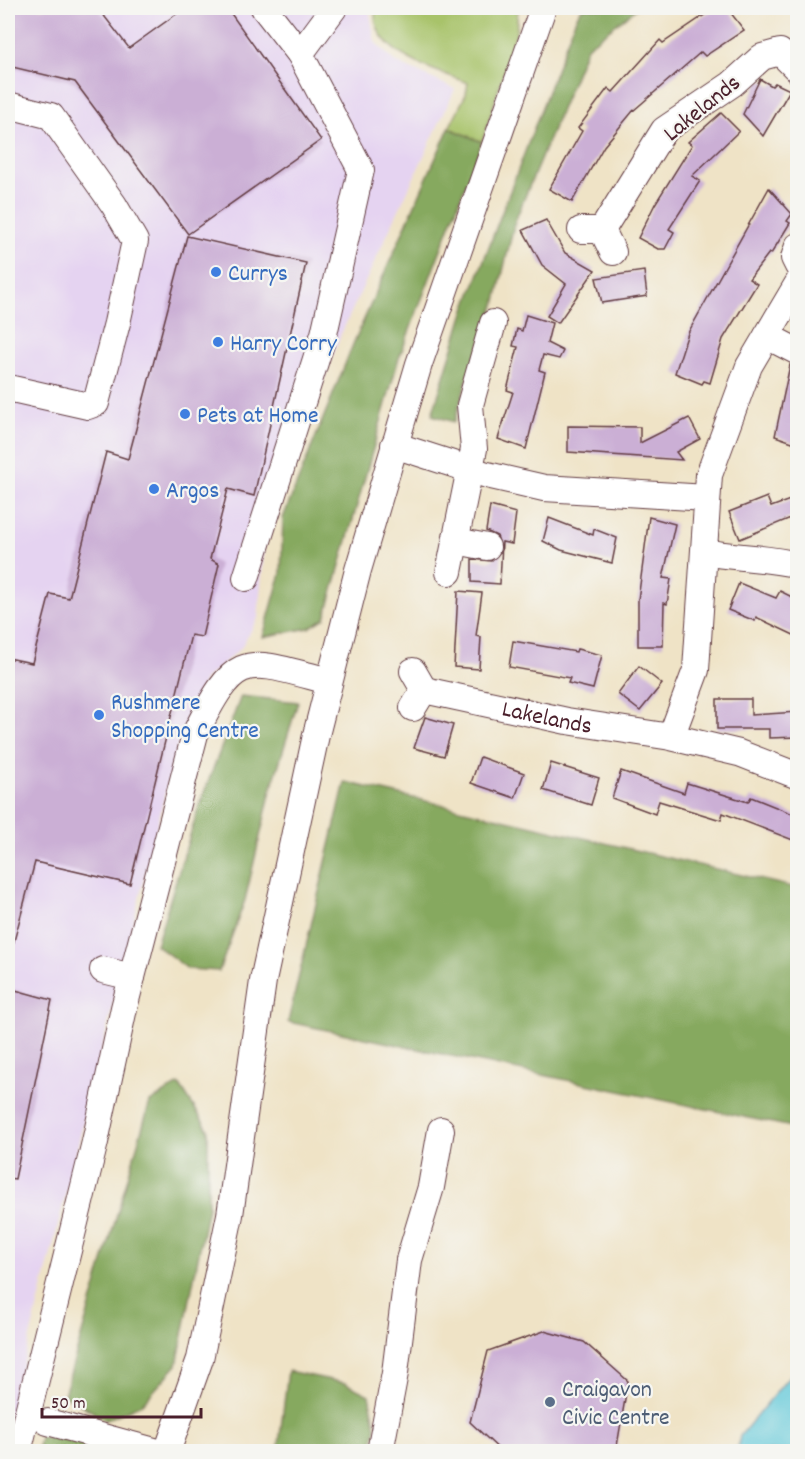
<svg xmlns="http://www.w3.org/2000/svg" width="805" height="1459" font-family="Dekko,sans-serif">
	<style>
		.built { fill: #e5d3f1 }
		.green { fill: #a8c36a; stroke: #79714a; stroke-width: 1.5 }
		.forest { fill: #86a95e; stroke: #686444; stroke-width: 1.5 }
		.water { fill: #5dc7d8; stroke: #547382; stroke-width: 1.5 }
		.building { fill: #cbafd5 }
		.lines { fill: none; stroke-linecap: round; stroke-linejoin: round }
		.minor-casing { stroke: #633c42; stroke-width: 28 }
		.minor { stroke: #fff; stroke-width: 26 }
		.shop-dot { fill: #3f7fe0; stroke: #f6f6f2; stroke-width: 2 }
		.service-dot { fill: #5c6f8a; stroke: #f6f6f2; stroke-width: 2 }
		.labels { text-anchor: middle; stroke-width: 4.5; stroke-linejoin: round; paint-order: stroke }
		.street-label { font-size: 24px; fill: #4a1f2b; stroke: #f6f6f2 }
		.shop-label { font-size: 24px; fill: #366cbe; stroke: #f6f6f2; text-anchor: start }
		.service-label { font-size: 24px; fill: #4e5e75; stroke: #f6f6f2; text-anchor: start }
	</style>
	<rect width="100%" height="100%" fill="#f6f6f2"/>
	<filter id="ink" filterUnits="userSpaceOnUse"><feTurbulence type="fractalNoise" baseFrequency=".0167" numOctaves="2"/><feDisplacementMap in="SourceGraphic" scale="12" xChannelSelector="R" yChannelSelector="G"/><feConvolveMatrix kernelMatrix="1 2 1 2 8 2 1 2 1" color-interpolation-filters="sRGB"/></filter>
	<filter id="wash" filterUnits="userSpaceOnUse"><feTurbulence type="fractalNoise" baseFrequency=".008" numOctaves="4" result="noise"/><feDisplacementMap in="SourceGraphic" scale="24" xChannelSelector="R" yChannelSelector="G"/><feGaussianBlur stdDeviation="1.35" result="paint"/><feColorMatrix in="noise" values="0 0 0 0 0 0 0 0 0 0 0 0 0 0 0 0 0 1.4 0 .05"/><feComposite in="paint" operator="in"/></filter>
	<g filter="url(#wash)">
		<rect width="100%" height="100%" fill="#efe3c6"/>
		<!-- built -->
		<path class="built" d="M8 8H369L375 42 395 62 455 89 341 334 265 538 258 618 241 648 204 680 176 750 8 1426Z"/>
		<!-- green -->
		<path class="green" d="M375 8H518L516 33 482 142 449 128 466 94 468 83C435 69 370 55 375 8Z"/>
		<!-- forest -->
		<g class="forest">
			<path d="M582 8H637L587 47 515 221 495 305 472 365 454 422 432 415 463 315 575 20Z"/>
			<path d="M449 128 482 142 398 361 325 618 309 628 263 637 281 573 283 518 354 342Z"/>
			<path d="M241 696 298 702 271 790 245 900 219 971 188 969 156 945 200 803Z"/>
			<path d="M345 782 797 888V1128L288 1022Z"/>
			<path d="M179 1084 208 1129V1207L177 1365 142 1404 106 1420 64 1395 150 1102Z"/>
			<path d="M288 1371 345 1383 369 1395 376 1427 371 1451 278 1452Z"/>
			<path d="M40 1437 73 1440 95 1451 37 1452Z"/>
		</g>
		<!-- water -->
		<path class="water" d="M797 1367V1451H737L740 1436Z"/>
		<g id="blocks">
			<!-- building -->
			<g class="building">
				<path d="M8 8H98L129 48 185 8H227L321 140 188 234 75 82 8 66Z"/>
				<path d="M715 8H727L744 30 705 56 701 52 633 111 604 146 572 202 549 189 582 131 578 128 608 88 613 92 660 40 663 43Z"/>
				<path d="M760 79 772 86 775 83 790 90 763 136 743 114Z"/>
				<path d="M721 113 739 131 692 176 700 181 669 229 674 232 665 249H658L638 238 655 204 692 145 688 142Z"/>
				<path d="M769 188 792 214 787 221 790 223 771 254 769 253 749 279 757 284 723 339 710 383 704 381 702 384 675 373 688 333Z"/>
				<path d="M546 220 565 253 595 270 558 323 547 316 566 284 542 265 523 230Z"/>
				<path d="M187 236 306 263 254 496 228 489 210 559 219 564 202 637 191 635 130 884 35 862 13 945H8V658L32 663 50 594 69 598 106 452 128 459Z"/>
				<path d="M644 271 647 296 602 303 596 278Z"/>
				<path d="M526 315 552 323 547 343 563 351 559 359 543 355 539 370 545 372 526 449 498 439 513 392 507 390 518 347 513 346 517 329 522 331Z"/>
				<path d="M790 365 798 367V444L775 436Z"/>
				<path d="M689 418 700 439 676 452 682 460 568 452V426L640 427V443Z"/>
				<path d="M767 497 771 507 798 497V515L740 539 729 512Z"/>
				<path d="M490 506 516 513 512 544 502 542 500 584 472 582V559L491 561 502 550 497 536 486 531Z"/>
				<path d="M649 517 675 524 663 578 671 579 667 604 664 603 663 646H638V600Z"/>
				<path d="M549 518 593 535 594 529 617 538 612 563 561 550 543 541Z"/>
				<path d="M739 583 776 598 780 591 798 600V637L756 617 755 621 728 610Z"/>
				<path d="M458 591 482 593 476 636 481 637 479 669 454 667Z"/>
				<path d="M513 641 576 652 577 649 602 655 593 689 568 683 570 678 509 667Z"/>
				<path d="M639 666 662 684 640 711 618 694Z"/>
				<path d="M717 699H751V715L798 712V737L769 738V729H717Z"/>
				<path d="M425 717 453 725 444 756 414 748Z"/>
				<path d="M480 757 524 773 515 798 471 783Z"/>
				<path d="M551 763 599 778 591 805 543 790Z"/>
				<path d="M621 771 684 793 687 783 748 802 751 797 798 816V842L723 813 721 820 659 801 655 814 612 798Z"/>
				<path d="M8 988 52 1000 15 1179 8 1178Z"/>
				<path d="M544 1331 584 1342 628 1381 616 1452H502L470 1422 488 1351Z"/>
			</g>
		</g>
	</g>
	<g filter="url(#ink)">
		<use href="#blocks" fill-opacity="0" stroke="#633c42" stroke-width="1.5"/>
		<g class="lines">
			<!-- minor casing -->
			<g class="minor-casing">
				<g id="minor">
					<path d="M300 54 334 8"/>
					<path d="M8 105 51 116 114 205 135 241 117 323 96 403 88 406 8 388"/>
					<path d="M581 230H602L613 252"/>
					<path d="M602 230 664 130 732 84 762 57 780 52 798 70"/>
					<path d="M798 246 794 258 798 266"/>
					<path d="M767 336 798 352"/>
					<path d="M394 445 487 475 544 488 707 498"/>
					<path d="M456 541 487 547"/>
					<path d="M704 552C735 558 766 557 798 565"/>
					<path d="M449 572 474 449 470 405 493 323"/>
					<path d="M246 578 324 334 361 170 300 54 264 8"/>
					<path d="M413 671 424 690 413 708"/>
					<path id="s1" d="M424 690 567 721 671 737 739 753 798 776"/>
					<path d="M671 737 696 670 709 475 749 366 798 283"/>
					<path d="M103 970 132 977"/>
					<path d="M48 1422 158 1452"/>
					<path d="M18 1452 95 1142 124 1008 195 734C237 649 244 659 329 681"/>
					<path d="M167 1452 200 1359 230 1215 263 981 316 735 358 570 419 364 543 8"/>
					<path d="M380 1452 395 1373 409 1260 431 1187 441 1130"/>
				</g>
			</g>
			<!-- minor -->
			<use href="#minor" class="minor"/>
		</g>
	</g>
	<!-- markers -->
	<g class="shop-dot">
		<circle cx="216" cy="272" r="6"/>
		<circle cx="218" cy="342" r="6"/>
		<circle cx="185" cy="414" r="6"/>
		<circle cx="154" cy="489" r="6"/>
		<circle cx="99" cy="715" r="6"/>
	</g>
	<circle class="service-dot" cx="550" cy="1402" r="6"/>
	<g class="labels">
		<!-- street labels -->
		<g class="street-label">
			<text transform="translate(701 107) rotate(-39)" y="8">Lakelands</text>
			<text dy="8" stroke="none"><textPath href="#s1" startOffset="126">Lakelands</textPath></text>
		</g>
		<!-- shop labels -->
		<g class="shop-label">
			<text x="228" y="280">Currys</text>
			<text x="230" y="350">Harry Corry</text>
			<text x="197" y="422">Pets at Home</text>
			<text x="166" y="497">Argos</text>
			<text x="111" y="709">Rushmere<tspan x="111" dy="28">Shopping Centre</tspan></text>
		</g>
		<!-- service labels -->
		<g class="service-label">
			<text x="562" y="1396">Craigavon<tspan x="562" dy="28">Civic Centre</tspan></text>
		</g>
	</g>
	<!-- margin -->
	<rect width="805" height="1459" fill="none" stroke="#f6f6f2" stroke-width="30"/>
	<!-- scale -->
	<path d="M42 1408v9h159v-9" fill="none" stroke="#4a1f2b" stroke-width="3"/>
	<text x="51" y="1408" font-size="18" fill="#4a1f2b" stroke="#f6f6f2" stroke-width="4.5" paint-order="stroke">50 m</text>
</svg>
